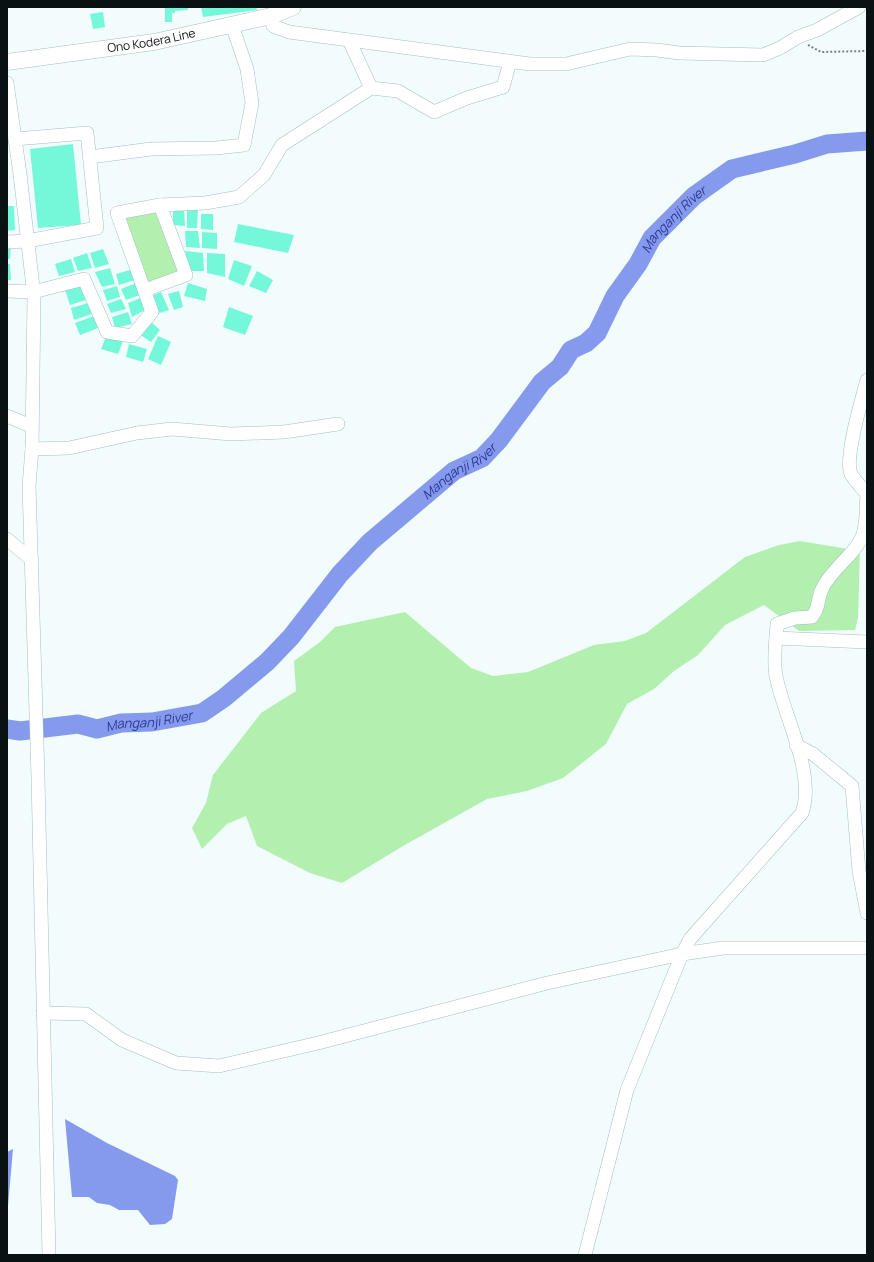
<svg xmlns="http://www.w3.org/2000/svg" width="874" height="1262" font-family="Manrope,sans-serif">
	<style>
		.green { fill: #b3f0b0 }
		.water { fill: #859aed }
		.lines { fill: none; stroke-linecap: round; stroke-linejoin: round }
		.river { stroke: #859aed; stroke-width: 19 }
		.building { fill: #75f8d9 }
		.minor-casing { stroke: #a6bec1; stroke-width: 14 }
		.major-casing { stroke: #a6bec1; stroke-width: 17 }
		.path { stroke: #7a8384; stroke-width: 2; stroke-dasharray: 2 2; stroke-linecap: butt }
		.minor { stroke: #fff; stroke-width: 13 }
		.major { stroke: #fff; stroke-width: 16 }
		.labels { text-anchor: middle; stroke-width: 4; stroke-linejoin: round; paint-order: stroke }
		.street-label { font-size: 12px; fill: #091213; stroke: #fff }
		.water-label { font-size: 13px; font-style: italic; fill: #2c3694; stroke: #fff }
	</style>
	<rect width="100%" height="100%" fill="#f2fcfd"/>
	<!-- green -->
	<g class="green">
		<path d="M157 210 182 273 147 283 122 218Z"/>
		<path d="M800 541 860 551 858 618 855 630 799 631 764 605 725 625 698 655 674 671 654 689 627 704 606 744 563 778 527 791 487 799 403 846 342 883 310 873 257 846 246 816 227 824 202 849 192 828 206 803 213 775 261 713 296 691 294 661 320 642 335 627 405 612 471 668 493 676 528 672 594 645 625 641 646 633 745 557 779 545Z"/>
	</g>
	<!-- water -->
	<g class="water">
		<path d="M65 1119 107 1143 175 1176 178 1180 172 1219 165 1224 150 1225 138 1210H119L110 1205 97 1203 89 1197H72Z"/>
		<path d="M13 1149 8 1206H7V1152Z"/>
	</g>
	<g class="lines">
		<!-- river -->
		<path class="river" id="s1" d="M7 729 20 731 78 724 97 729 121 723 152 722 202 713 224 698 267 662 291 637 340 574 370 542 454 471 482 458 499 440 542 382 560 367 571 350 586 343 597 333 615 296 638 264 652 238 694 196 732 169 795 154 827 144 867 141"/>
	</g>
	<!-- building -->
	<g class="building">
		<path d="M165 7H188V10L175 11V13H172V22H165Z"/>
		<path d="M201 7H256L257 10 203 17Z"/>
		<path d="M103 12 105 27 93 29 90 14Z"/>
		<path d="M73 144 81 225 38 228 30 149Z"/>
		<path d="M7 206H14L15 230 7 231Z"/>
		<path d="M173 207H184L185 226 173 225Z"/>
		<path d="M198 208 197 228H187V209Z"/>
		<path d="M201 214H213V230L201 229Z"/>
		<path d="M238 224 294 235 288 253 234 242Z"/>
		<path d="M185 231H198L200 248 186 247Z"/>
		<path d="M202 232 217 233V249L202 248Z"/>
		<path d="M7 247H11L10 259H7Z"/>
		<path d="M103 249 109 264 95 268 90 253Z"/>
		<path d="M185 251 203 253 204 271H190Z"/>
		<path d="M87 253 92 268 78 271 73 258Z"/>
		<path d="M207 253 225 254V277L207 273Z"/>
		<path d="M71 259 75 272 59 276 55 264Z"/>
		<path d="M234 260 252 266 244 286 228 279Z"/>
		<path d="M7 264H10L11 280H7Z"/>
		<path d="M110 268 115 284 102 287 95 272Z"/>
		<path d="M130 270 135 280 119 285 116 274Z"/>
		<path d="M257 271 273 280 266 293 249 286Z"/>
		<path d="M136 283 140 295 126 300 121 289Z"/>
		<path d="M188 283 207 289 205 301 184 296Z"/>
		<path d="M80 286 86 300 70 305 65 290Z"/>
		<path d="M117 286 120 297 107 301 103 290Z"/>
		<path d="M179 291 183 307 174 310 168 294Z"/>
		<path d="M161 292 169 310 157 314 151 296Z"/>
		<path d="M143 297 147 309 132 317 128 303Z"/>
		<path d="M121 299 126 309 111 313 107 304Z"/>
		<path d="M88 303 92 314 74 320 71 308Z"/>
		<path d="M229 307 253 316 245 335 223 327Z"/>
		<path d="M128 312 132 324 115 328 112 317Z"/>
		<path d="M94 316 98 328 80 335 75 323Z"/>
		<path d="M150 321 160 330 151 342 139 334Z"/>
		<path d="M158 336 171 342 161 365 148 359Z"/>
		<path d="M106 337 123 341 118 354 101 349Z"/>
		<path d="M129 344 147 349 143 362 126 357Z"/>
	</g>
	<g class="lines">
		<!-- minor casing -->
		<g class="minor-casing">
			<g id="minor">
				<path d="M271 16 273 26 289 32 530 64H566L630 49 657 50 679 53 763 55 780 48 798 37 817 30 859 7"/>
				<path d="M7 83 20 174 34 296 32 449 29 486 38 778 49 1255"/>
				<path d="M371 88 398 91 434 112 467 98 503 87 510 62"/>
				<path d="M90 157 151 149 216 148 244 145 252 103 247 69 232 25"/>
				<path d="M160 205 205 203 239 197 264 175 282 145 371 88 349 40"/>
				<path d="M7 242 27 241 97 228 87 133 15 139"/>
				<path d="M7 291 33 292 84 279 107 332 132 336 152 312 117 213 160 205 186 275 145 290"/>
				<path d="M7 416 31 426"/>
				<path d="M32 449 69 448 137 433 172 429 231 434 284 432 338 424"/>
				<path d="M7 539 32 560"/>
				<path d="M776 638 867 642"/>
				<path d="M796 745 813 754 852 786 859 871 867 913"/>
				<path d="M43 1013 86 1014 122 1040 176 1063 219 1066 318 1043 547 983 682 954 723 948H867"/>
				<path d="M585 1255 627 1090 682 954 690 939 802 813C816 773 784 717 776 676 773 660 776 640 777 624L795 618 812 617C820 607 817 599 822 589 831 569 857 553 863 534 867 522 866 506 867 494 862 488 855 481 851 474 844 458 862 399 867 380"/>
			</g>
		</g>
		<!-- major casing -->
		<g class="major-casing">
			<g id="major">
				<path id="s2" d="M7 62 154 42 271 16 293 7"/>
			</g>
		</g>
		<!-- path -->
		<path class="path" d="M808 45 821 52 867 51"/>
		<!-- minor -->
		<use href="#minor" class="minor"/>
		<!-- major -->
		<use href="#major" class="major"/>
	</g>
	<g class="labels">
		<!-- street labels -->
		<g class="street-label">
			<text dy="4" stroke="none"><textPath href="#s2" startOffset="146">Ono Kodera Line</textPath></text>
		</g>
		<!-- water labels -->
		<g class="water-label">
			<text dy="5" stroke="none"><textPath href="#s1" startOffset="890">Manganji River</textPath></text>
			<text dy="5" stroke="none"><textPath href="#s1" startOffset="553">Manganji River</textPath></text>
			<text dy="5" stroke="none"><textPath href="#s1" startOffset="144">Manganji River</textPath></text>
		</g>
	</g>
	<!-- border -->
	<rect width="874" height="1262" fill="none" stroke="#091213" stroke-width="16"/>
</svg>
